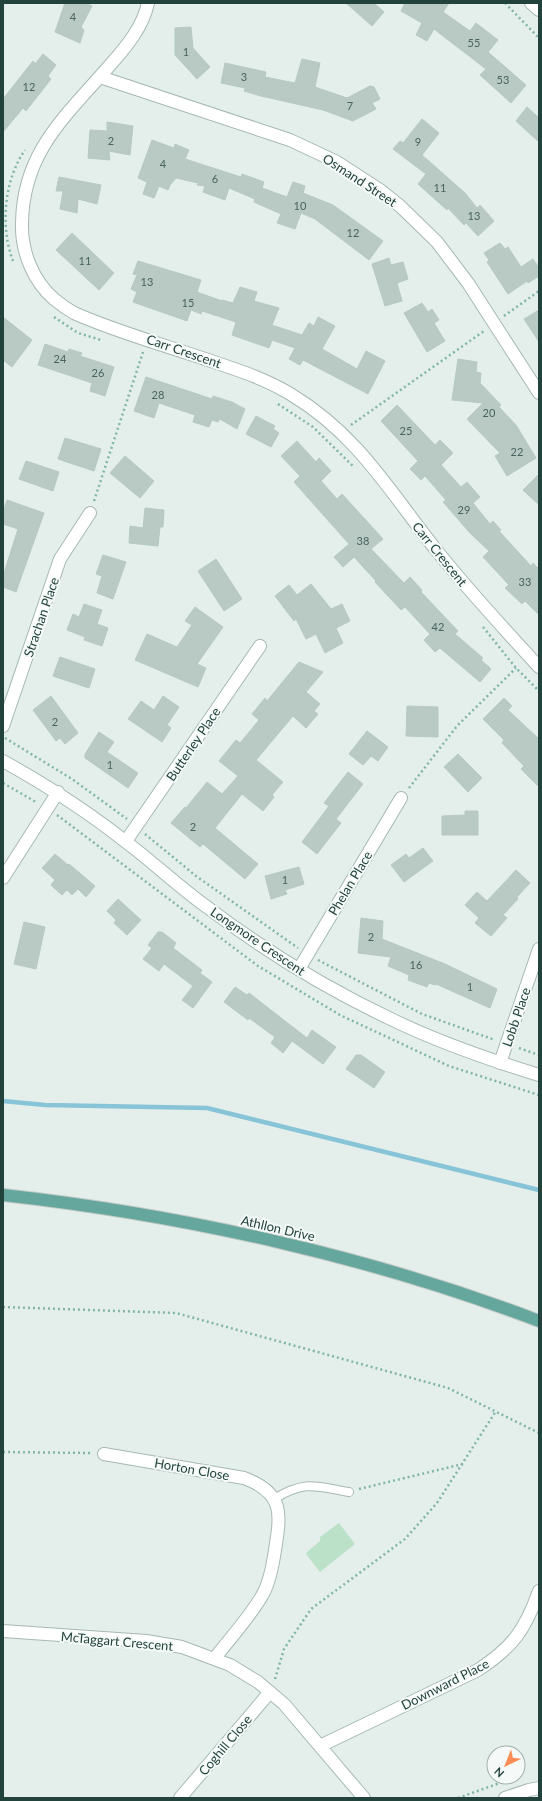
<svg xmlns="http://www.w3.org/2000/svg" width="542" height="1801" font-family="Lato,sans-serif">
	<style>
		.green { fill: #bbe1c9 }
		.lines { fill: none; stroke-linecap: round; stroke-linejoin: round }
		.stream { stroke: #88c4d7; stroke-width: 4.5 }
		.building { fill: #b9cac4; stroke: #b6c9c3 }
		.service-casing { stroke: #a6b8b3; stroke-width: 10 }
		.minor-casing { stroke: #a6b8b3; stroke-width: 14 }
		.tertiary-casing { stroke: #a6b8b3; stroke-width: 14 }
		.primary-casing { stroke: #c1cac8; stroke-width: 14 }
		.path { stroke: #82b5a9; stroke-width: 2.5; stroke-dasharray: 2 3; stroke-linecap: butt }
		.service { stroke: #fff; stroke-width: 8 }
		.minor { stroke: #fff; stroke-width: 12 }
		.tertiary { stroke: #fff; stroke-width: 12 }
		.primary { stroke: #65a79c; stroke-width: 12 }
		.labels { text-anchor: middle; stroke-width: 4; stroke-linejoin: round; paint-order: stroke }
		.number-label { font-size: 11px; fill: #48645e }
		.street-label { font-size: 13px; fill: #22423c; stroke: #f5faf8 }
	</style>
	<rect width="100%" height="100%" fill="#e4efeb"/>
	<!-- green -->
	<path class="green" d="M339 1523 355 1544 320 1572 306 1554 307 1552 320 1541V1537Z"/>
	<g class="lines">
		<!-- stream -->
		<path class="stream" d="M3 1101 45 1105 207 1108 539 1190"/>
	</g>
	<!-- building -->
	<g class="building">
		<path d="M65 3H85L92 6 81 27 84 30 80 43 55 32Z"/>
		<path d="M346 3H374L384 12 372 26Z"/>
		<path d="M405 3H449L443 12 470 31 476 23 498 40 488 52 526 85 511 103 480 75 486 69 434 29 427 41 416 35 422 23 401 11Z"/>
		<path d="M191 27 193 48 210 67 197 79 175 55V28Z"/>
		<path d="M43 54 56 65 48 76 51 79 26 111 23 108 3 132V99L33 61 35 64Z"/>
		<path d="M302 59 320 63 315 87 347 98 370 86 374 87 380 99 372 103 376 109 353 121 323 110 261 96 244 91 245 88 221 83 225 63 266 72 265 77 295 83Z"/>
		<path d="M527 107 539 118V142L516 121Z"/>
		<path d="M422 119 439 133 422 155 465 193 477 208 480 205 494 221 478 236 466 223 464 225 448 208 447 210 418 184 426 174 393 149 400 141 403 143Z"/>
		<path d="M107 122 133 126 130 155 109 151 110 160 88 158 90 130 107 131Z"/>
		<path d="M152 140 174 148 175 144 189 150 185 159 241 177 242 174 264 182 262 188 287 197 293 182 305 186 303 193 333 205 383 241 369 260 315 219 301 213 295 229 277 223 281 214 254 202 255 199 229 188 225 200 203 192 205 186 197 185 198 183 176 178 170 185 168 190 159 186 154 198 143 194 147 182 138 178Z"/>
		<path d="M59 177 101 185 97 204 78 199 77 213 60 209 63 191H56Z"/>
		<path d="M72 233 114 273 99 290 56 250Z"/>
		<path d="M500 243 505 249 508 247 521 267 533 259 539 268V276L528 283 527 281 508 294 487 262 489 260 484 253Z"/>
		<path d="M389 258 391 265 403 262 408 279 397 283 402 301 385 306 372 264Z"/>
		<path d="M138 261 201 280 197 292 222 301V300L233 303 240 287 257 292 254 301 279 308 272 325 302 335 309 323 314 326 318 317 335 326 322 349 357 369 366 351 385 361 368 394 303 360 300 365 289 359 295 348 272 340 269 348 232 335 236 322 202 311 201 314 191 310 187 321 133 302 137 292 131 289 137 275 133 274Z"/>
		<path d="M422 303 428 312 432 309 439 320 434 323 445 341 427 352 404 313Z"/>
		<path d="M539 310V342L524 319Z"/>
		<path d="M3 317 32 340 12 367 3 360Z"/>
		<path d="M45 344 68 352 69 349 82 353 80 356 114 367 105 396 90 391 92 383 38 365Z"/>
		<path d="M458 359 477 362 476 372 481 373 480 383 501 405 499 407 516 425 536 458 507 476 495 456 500 453 467 419 483 403 452 400Z"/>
		<path d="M146 377 212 399 213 396 232 402 245 409 237 429 220 419 218 422 212 420 209 427 193 422 195 415 159 403 154 418 134 411Z"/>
		<path d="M397 405 435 445 440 440 453 453 441 465 461 487 467 482 480 497 473 503 490 524 493 521 501 530 499 531 531 566 533 563 539 569V615L525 601 522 604 505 588 509 585 483 557 489 551 470 533 443 502 446 500 425 476 421 480 410 469 418 461 381 421Z"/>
		<path d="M256 416 275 426 273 429 279 433 271 447 246 434Z"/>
		<path d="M65 438 101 449 94 471 58 459Z"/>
		<path d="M297 441 316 462 319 458 331 471 321 481 337 499 342 494 383 539 371 549 404 583 410 577 422 590 421 592 458 631 455 634 483 658 481 660 491 669 480 682 440 648 435 652 424 640 430 634 405 607 401 610 375 582 376 581 354 557 343 567 334 557 349 544 294 482 300 476 281 456Z"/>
		<path d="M125 456 154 481 140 498 110 473Z"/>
		<path d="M26 461 59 472 53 491 19 479Z"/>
		<path d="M539 474V505L523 490Z"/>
		<path d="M7 500 44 513 16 592 3 587V576L18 529 3 524V512Z"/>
		<path d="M145 508 164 510 163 527H160L158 546 129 543 130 526 143 528Z"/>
		<path d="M103 555 126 562 113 599 97 593 102 576 96 574Z"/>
		<path d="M216 559 242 599 224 611 198 571Z"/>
		<path d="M311 584 331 609 342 604 350 621 336 628 343 643 325 653 316 634 306 639 296 619 294 621 275 596 289 585 297 595Z"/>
		<path d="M84 604 102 610 97 624 108 628 102 646 84 640 85 637 67 630 73 614 79 617Z"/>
		<path d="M195 607 223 627 197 664 206 668 198 687 135 660 147 634 177 647 192 625 185 621Z"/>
		<path d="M60 657 95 669 89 688 53 676Z"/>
		<path d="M299 662 323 672 306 692 320 704 314 711 318 714 306 728 293 716 256 760 283 782 272 795 274 797 263 811 242 794 215 828 258 864 245 879 203 844 200 847 171 823 185 807 186 808 207 782 222 794 238 776 219 761 236 740 240 743 259 720 252 714 265 698 267 701Z"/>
		<path d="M51 696 78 733 65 744 60 738 56 741 33 710Z"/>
		<path d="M163 696 179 707 167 725 171 728 162 742 128 719 141 701 154 710Z"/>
		<path d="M504 698 512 706 508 710 539 739V787L521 769 524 766 502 743 504 740 483 719Z"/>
		<path d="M407 706 438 707V737L406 736Z"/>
		<path d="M367 731 388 747 378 761 371 756 363 765 349 754Z"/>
		<path d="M99 732 114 742 107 752 138 773 128 788 85 758V754Z"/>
		<path d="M458 754 482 778 468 792 444 767Z"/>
		<path d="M348 772 363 784 336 819 341 823 317 854 302 842 329 806 324 803Z"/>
		<path d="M465 811H478V835H442V816L465 815Z"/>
		<path d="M423 848 433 861 404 882 391 865 406 854 409 858Z"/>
		<path d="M55 854 68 865 69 864 95 886 86 897 78 889 72 895 67 890 62 895 51 885 55 880 42 868Z"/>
		<path d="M299 867 304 884 285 890 287 894 271 899 265 876Z"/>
		<path d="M516 870 530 883 517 897 518 899 503 915 507 918 491 936 475 923 479 918 465 905 477 892 487 901Z"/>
		<path d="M118 899 141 920 127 935 114 923 116 920 107 911Z"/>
		<path d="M361 918 383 921 382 939 445 964 497 989 490 1008 436 984 435 985 429 983 427 987 408 980 409 975 388 966 391 957 358 953Z"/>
		<path d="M24 922 45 927 36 969 14 964Z"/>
		<path d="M158 932H162L176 943 173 948 202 970 200 973 212 982 193 1008 182 1000 193 986 164 964 159 971 143 959 152 948 148 945Z"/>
		<path d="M235 987 247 995 249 993 307 1038 312 1030 336 1047 323 1064 292 1041 283 1053 271 1043 275 1037 249 1018 248 1020 224 1002Z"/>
		<path d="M356 1055H361L385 1072 374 1088 346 1069Z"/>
	</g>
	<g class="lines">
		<!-- service casing -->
		<g class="service-casing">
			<path id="service" d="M274 1499C305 1480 315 1486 349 1492"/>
		</g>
		<!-- minor casing -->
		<g class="minor-casing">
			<g id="minor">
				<path d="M148 3C143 27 126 47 111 64 66 116 23 151 22 223 21 251 33 281 54 299 60 304 67 309 74 313 119 333 168 346 214 362 241 371 268 380 292 395 358 435 390 492 437 551 469 591 504 629 539 667"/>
				<path d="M100 77 290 140 337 162 380 190 400 206 437 242 468 283 539 393"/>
				<path d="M3 726 60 559 90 513"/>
				<path d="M3 761C46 785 87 811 126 842 154 863 179 887 207 907 265 951 329 990 395 1021 441 1043 490 1060 539 1075"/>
				<path d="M126 841 260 646"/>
				<path d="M3 878 58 792"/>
				<path d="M299 969 401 798"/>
				<path d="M500 1063 539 949"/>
				<path d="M104 1454 244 1478C284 1493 281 1513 275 1550 273 1564 270 1581 263 1594 250 1617 231 1637 215 1658"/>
				<path d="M3 1631 146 1641 182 1647 230 1665 258 1682 284 1704 364 1798"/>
				<path d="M320 1746 478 1670C513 1647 525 1630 539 1591"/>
				<path d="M180 1798 270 1692"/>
			</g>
		</g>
		<!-- tertiary casing -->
		<g class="tertiary-casing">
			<g id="tertiary">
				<path d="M531 3 539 10"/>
				<path d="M505 1798 529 1790 539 1788"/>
			</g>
		</g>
		<!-- primary casing -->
		<g class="primary-casing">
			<path id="primary" d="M3 1195C183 1215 369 1256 539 1321"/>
		</g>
		<!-- path -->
		<g class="path">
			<path d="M505 3 539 38"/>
			<path d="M13 261C0 227 4 180 25 150"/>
			<path d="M504 316 539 291"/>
			<path d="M54 317 78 333 101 340"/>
			<path d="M278 404 313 427 354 467"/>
			<path d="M351 425 484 331"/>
			<path d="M94 501 143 352"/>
			<path d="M483 627 516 668 539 691"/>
			<path d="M5 738 72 779 127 819"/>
			<path d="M3 783 36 802"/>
			<path d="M409 788 457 726 516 668"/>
			<path d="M57 815 258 966 340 1015 449 1066 539 1095"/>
			<path d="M145 834 196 876 298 948"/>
			<path d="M318 960 422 1014 495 1040"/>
			<path d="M519 1048 539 1055"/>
			<path d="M3 1307 176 1313 448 1388 539 1433"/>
			<path d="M3 1452 91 1453"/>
			<path d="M359 1489 463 1464"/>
			<path d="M275 1679 284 1649 311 1609 405 1539 437 1503 496 1411"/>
			<path d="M458 1798 508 1780 517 1779"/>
		</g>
		<!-- service -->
		<use href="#service" class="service"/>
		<!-- minor -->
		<use href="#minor" class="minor"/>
		<!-- tertiary -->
		<use href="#tertiary" class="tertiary"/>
		<!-- primary -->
		<use href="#primary" class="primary"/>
	</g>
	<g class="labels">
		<!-- number labels -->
		<g class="number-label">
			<text x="73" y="21">4</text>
			<text x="474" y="47">55</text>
			<text x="186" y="56">1</text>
			<text x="244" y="81">3</text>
			<text x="503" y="84">53</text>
			<text x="29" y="91">12</text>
			<text x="350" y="110">7</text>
			<text x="111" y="145">2</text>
			<text x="418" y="146">9</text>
			<text x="163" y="168">4</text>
			<text x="215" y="183">6</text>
			<text x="440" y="192">11</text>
			<text x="300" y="210">10</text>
			<text x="474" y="220">13</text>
			<text x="353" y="237">12</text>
			<text x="85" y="265">11</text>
			<text x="147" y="286">13</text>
			<text x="188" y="307">15</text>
			<text x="60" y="363">24</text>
			<text x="98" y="377">26</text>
			<text x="158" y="399">28</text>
			<text x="489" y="417">20</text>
			<text x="406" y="435">25</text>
			<text x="517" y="456">22</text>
			<text x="464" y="514">29</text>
			<text x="363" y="545">38</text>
			<text x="525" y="586">33</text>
			<text x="438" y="631">42</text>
			<text x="55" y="726">2</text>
			<text x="110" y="769">1</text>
			<text x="193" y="831">2</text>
			<text x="285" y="884">1</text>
			<text x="371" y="941">2</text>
			<text x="416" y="969">16</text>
			<text x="470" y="991">1</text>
		</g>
		<!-- street labels -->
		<g class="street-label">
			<text transform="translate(360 180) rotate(33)" y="5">Osmand Street</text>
			<text transform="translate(184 351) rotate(19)" y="5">Carr Crescent</text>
			<text transform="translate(440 554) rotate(51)" y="5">Carr Crescent</text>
			<text transform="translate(41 617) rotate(-71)" y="5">Strachan Place</text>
			<text transform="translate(193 744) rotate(-56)" y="5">Butterley Place</text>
			<text transform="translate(350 883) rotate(-59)" y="5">Phelan Place</text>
			<text transform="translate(258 941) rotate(34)" y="5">Longmore Crescent</text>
			<text transform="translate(516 1017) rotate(-71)" y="5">Lobb Place</text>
			<text transform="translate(278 1228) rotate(13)" y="5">Athllon Drive</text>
			<text transform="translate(192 1469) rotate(10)" y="5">Horton Close</text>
			<text transform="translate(117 1641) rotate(5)" y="5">McTaggart Crescent</text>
			<text transform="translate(445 1684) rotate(-27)" y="5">Downward Place</text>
			<text transform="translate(225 1745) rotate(-50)" y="5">Coghill Close</text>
		</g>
	</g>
	<!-- border -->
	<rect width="542" height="1801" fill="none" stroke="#22423c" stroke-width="8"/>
	<!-- north arrow -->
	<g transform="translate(506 1765) rotate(223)"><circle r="19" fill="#f5faf8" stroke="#a1b0ad"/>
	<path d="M0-3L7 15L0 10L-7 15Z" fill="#fc8d54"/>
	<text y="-6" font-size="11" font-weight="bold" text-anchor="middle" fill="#22423c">N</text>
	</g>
</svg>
